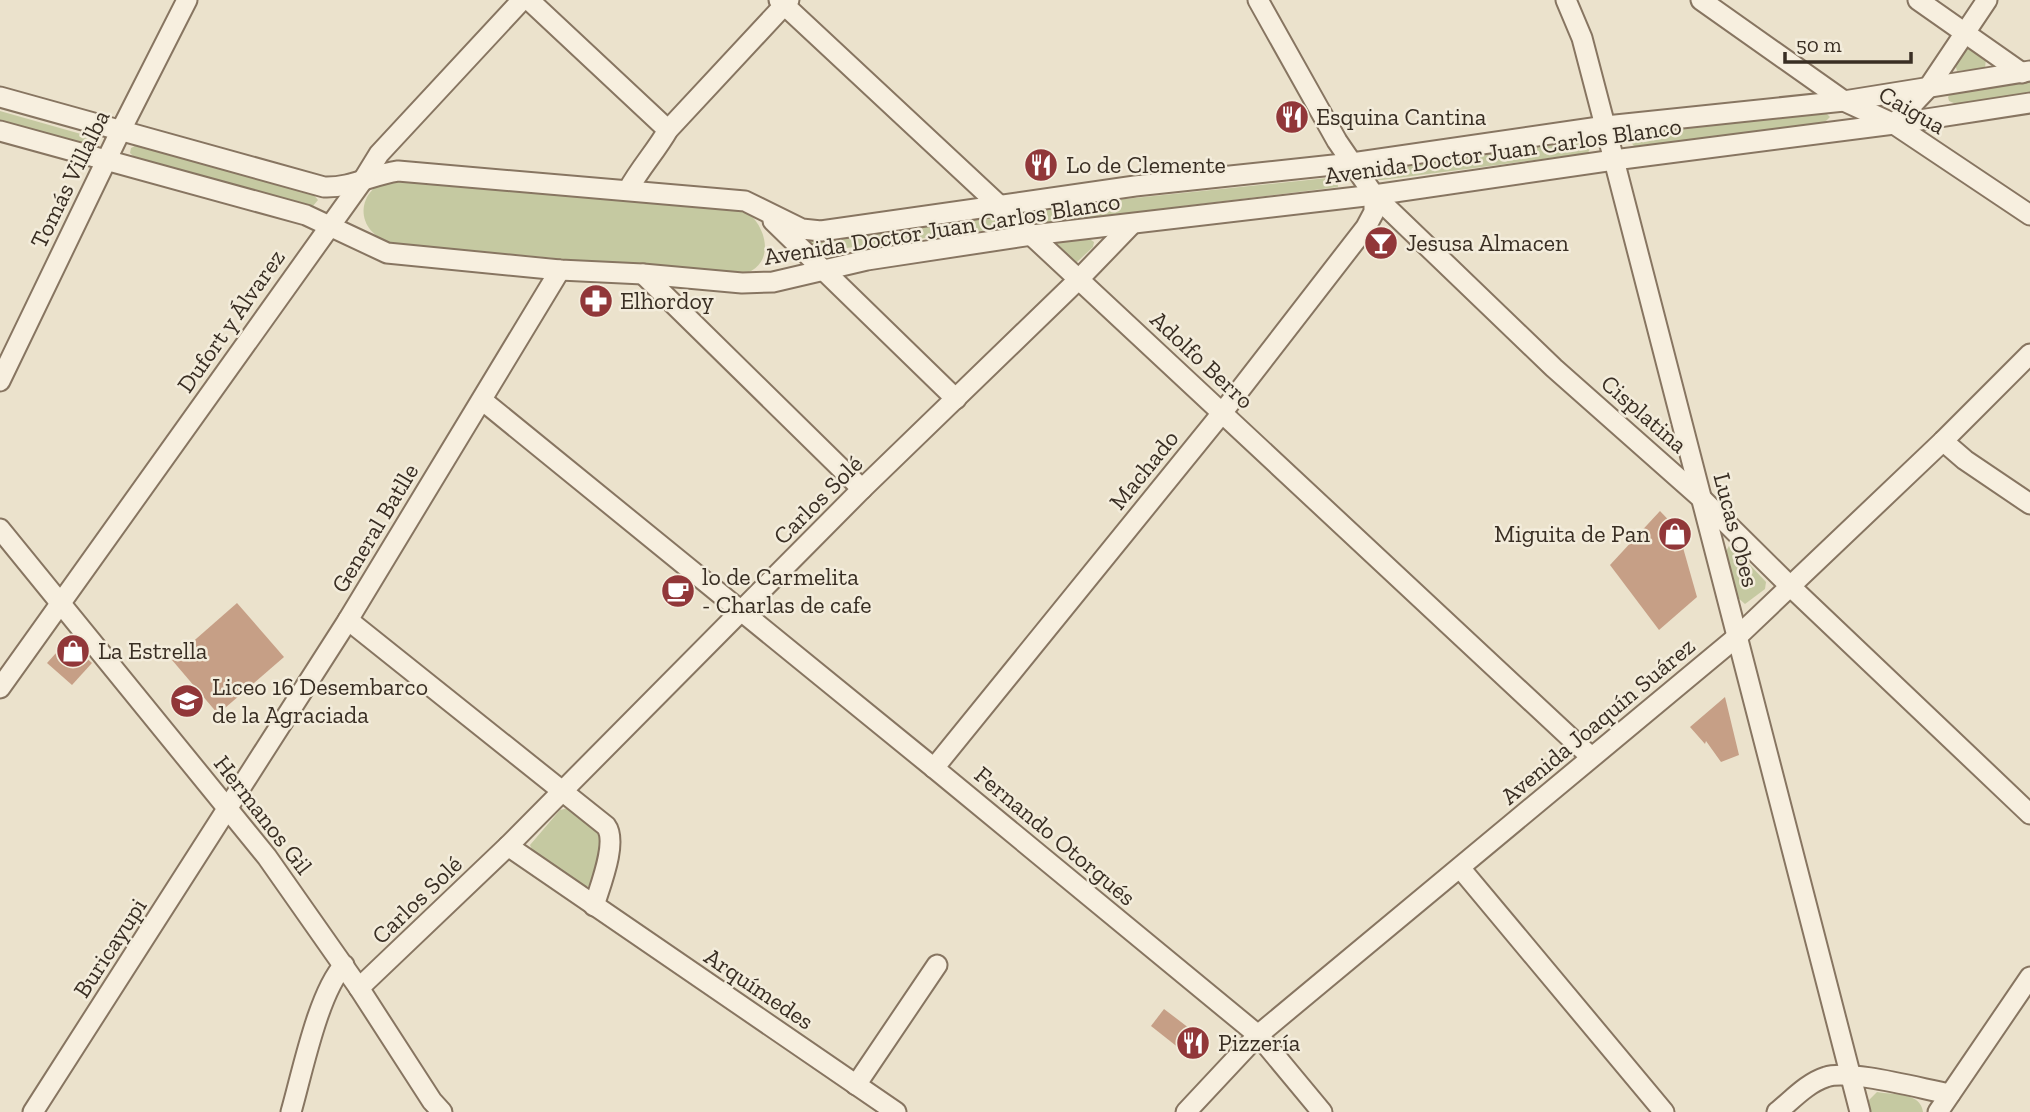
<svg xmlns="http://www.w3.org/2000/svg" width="2030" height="1112" font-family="'Zilla Slab',serif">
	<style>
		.green { fill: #c5c9a1 }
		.building { fill: #c69f86 }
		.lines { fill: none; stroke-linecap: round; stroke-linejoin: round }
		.minor-casing { stroke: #877561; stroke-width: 23 }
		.minor { stroke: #f7efdf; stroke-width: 19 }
		.labels { text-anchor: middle; stroke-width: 5; stroke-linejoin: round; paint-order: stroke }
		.street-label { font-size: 24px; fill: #392e23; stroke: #f3ecdb }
		.poi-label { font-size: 24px; fill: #392e23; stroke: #f3ecdb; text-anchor: start }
	</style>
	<rect width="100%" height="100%" fill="#ebe2cc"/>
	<!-- green -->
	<g class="green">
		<path d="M1967 48 1986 59 1985 68 1957 71 1955 64Z"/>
		<path d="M2030 81V95L1956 104 1949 101 1948 97 1951 93Z"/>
		<path d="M1823 110 1830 117 1825 122 1638 146H1634L1630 141V135L1633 133Z"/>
		<path d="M0 111 88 136 85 146 0 122Z"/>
		<path d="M1586 141 1591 146 1588 153 1382 180H1378L1375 175 1379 168Z"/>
		<path d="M135 146 312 193 318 200 313 206 307 204 134 157 130 153 131 148Z"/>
		<path d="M1337 177 1338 187 1039 224 1034 212 1115 200Z"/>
		<path d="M396 179 739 207C770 222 778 272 736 275L392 243C351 232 356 184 396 179Z"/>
		<path d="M991 217 999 223 996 229 815 252 808 242 811 240Z"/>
		<path d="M1088 238 1094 242 1093 247 1077 262 1074 263 1054 243 1058 240Z"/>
		<path d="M1729 546 1733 547 1766 582 1765 589 1745 604 1736 596 1725 553Z"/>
		<path d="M568 808 572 809 595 828 604 841 592 884 586 887 534 854 530 845 560 810Z"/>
		<path d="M1877 1092C1893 1095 1921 1092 1923 1112H1870L1868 1101Z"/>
	</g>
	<!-- building -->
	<g class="building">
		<path d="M1660 511 1678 530 1697 597 1659 630 1610 565Z"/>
		<path d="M237 603 284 657 218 714 172 660Z"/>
		<path d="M67 641 92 663 72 685 47 663Z"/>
		<path d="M1725 697 1739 755 1721 762 1706 741 1705 744 1690 727Z"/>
		<path d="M1164 1009 1202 1038 1189 1056 1151 1026Z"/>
	</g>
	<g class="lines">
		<!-- minor casing -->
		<g class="minor-casing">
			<g id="minor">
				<path d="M529 0 668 130"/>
				<path d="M779 0 1591 757"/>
				<path d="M1258 0 1337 141 1374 195 1554 368 1702 499 1791 587 2030 814"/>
				<path d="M1566 0 1582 38 1614 160 1860 1112"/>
				<path d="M1701 0 1844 101 1894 124 2030 215"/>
				<path d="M1918 0 2022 73"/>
				<path d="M0 97 324 187C352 188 370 175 398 171L745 201 802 229 821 231 1135 186 1352 163 1606 126 1844 101 2030 71"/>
				<path d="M1894 124 1928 88 1987 0"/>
				<path d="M0 131 306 215 387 253 560 270 643 274 742 283 773 282 867 260 1032 235 1374 195 1614 160 1894 124 2030 103"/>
				<path d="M628 190C640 168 656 151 668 130L789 0"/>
				<path d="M773 221 956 399"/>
				<path d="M643 274 862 489"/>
				<path d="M0 381 120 132 187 0"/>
				<path d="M482 400 934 768 1258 1035 1322 1112"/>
				<path d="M1943 441 1965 460 2030 504"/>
				<path d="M0 529 267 857 359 988 432 1101 442 1112"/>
				<path d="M348 620 606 826C618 842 600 886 594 906"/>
				<path d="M0 688 363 180 379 154 522 0"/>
				<path d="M934 768 1222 413 1366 227 1374 212V195"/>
				<path d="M508 846 896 1112"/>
				<path d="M1461 869 1664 1112"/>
				<path d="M359 988 508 846 862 489 1079 279 1132 224"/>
				<path d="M856 1085 937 965"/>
				<path d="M33 1112 348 620 560 270"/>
				<path d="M291 1112C302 1074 318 993 344 965"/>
				<path d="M1186 1112 1258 1035 1738 636 1943 441 2030 354"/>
				<path d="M1777 1112C1792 1100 1807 1083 1826 1077 1849 1069 1922 1089 1950 1094"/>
				<path d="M1938 1112 2030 977"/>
			</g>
		</g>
		<!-- minor -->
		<use href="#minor" class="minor"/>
	</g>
	<!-- icons -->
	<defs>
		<g id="restaurant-disc" transform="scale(1.75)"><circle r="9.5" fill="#913739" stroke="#f3ecdb"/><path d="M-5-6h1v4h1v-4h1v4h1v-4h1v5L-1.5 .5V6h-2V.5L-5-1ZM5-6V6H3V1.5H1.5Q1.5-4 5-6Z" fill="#fff"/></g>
		<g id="bar-disc" transform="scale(1.75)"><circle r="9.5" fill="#913739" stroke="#f3ecdb"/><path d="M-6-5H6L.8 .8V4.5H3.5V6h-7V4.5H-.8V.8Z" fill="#fff"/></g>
		<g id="pharmacy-disc" transform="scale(1.75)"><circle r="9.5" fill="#913739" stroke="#f3ecdb"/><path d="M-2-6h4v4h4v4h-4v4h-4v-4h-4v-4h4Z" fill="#fff"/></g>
		<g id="shop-disc" transform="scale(1.75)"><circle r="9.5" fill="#913739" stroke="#f3ecdb"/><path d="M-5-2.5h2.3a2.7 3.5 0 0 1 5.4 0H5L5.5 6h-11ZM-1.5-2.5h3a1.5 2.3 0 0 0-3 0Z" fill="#fff"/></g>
		<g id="cafe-disc" transform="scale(1.75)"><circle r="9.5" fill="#913739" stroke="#f3ecdb"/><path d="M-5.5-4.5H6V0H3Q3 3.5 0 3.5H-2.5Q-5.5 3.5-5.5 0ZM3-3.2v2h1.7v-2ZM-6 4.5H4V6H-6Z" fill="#fff"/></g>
		<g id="school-disc" transform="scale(1.75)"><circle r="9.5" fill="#913739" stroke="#f3ecdb"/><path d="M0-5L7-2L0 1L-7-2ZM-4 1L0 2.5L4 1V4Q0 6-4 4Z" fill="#fff"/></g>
	</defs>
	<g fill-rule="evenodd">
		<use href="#restaurant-disc" x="1292" y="117"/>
		<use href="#restaurant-disc" x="1041" y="165"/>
		<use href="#bar-disc" x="1381" y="243"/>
		<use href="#pharmacy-disc" x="596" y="301"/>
		<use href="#shop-disc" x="1675" y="534"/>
		<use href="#cafe-disc" x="678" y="591"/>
		<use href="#shop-disc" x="73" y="651"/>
		<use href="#school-disc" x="187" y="701"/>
		<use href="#restaurant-disc" x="1193" y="1043"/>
	</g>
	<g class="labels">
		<!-- street labels -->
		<g class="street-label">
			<text transform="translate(1912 110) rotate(30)" y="8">Caigua</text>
			<text transform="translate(1503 151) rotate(-8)" y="8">Avenida Doctor Juan Carlos Blanco</text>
			<text transform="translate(70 179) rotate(-64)" y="8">Tomás Villalba</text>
			<text transform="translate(942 229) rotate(-9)" y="8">Avenida Doctor Juan Carlos Blanco</text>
			<text transform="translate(231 321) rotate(-55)" y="8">Dufort y Álvarez</text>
			<text transform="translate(1202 360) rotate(43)" y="8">Adolfo Berro</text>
			<text transform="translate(1644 414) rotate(41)" y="8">Cisplatina</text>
			<text transform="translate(1144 470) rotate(-51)" y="8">Machado</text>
			<text transform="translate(818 500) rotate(-45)" y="8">Carlos Solé</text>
			<text transform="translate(375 528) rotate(-59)" y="8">General Batlle</text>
			<text transform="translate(1736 530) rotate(75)" y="8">Lucas Obes</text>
			<text transform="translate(1598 721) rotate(-40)" y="8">Avenida Joaquín Suárez</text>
			<text transform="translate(263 815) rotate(52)" y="8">Hermanos Gil</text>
			<text transform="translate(1055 836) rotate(40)" y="8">Fernando Otorgués</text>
			<text transform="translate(417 900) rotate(-44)" y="8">Carlos Solé</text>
			<text transform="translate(110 948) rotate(-57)" y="8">Buricayupi</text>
			<text transform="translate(759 989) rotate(34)" y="8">Arquímedes</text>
		</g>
		<!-- poi labels -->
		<g class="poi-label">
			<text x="1316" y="125">Esquina Cantina</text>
			<text x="1066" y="173">Lo de Clemente</text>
			<text x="1406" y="251">Jesusa Almacen</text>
			<text x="620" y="309">Elhordoy</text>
			<text x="1650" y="542" text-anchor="end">Miguita de Pan</text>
			<text x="702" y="585">lo de Carmelita<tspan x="702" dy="28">- Charlas de cafe</tspan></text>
			<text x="98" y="659">La Estrella</text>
			<text x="212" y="695">Liceo 16 Desembarco<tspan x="212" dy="28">de la Agraciada</tspan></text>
			<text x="1218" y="1051">Pizzería</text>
		</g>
	</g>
	<!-- scale -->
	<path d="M1785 52v10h126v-10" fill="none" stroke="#392e23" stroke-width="3.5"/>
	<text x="1796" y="52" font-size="21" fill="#392e23" stroke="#f3ecdb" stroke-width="5" paint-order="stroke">50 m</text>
</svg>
